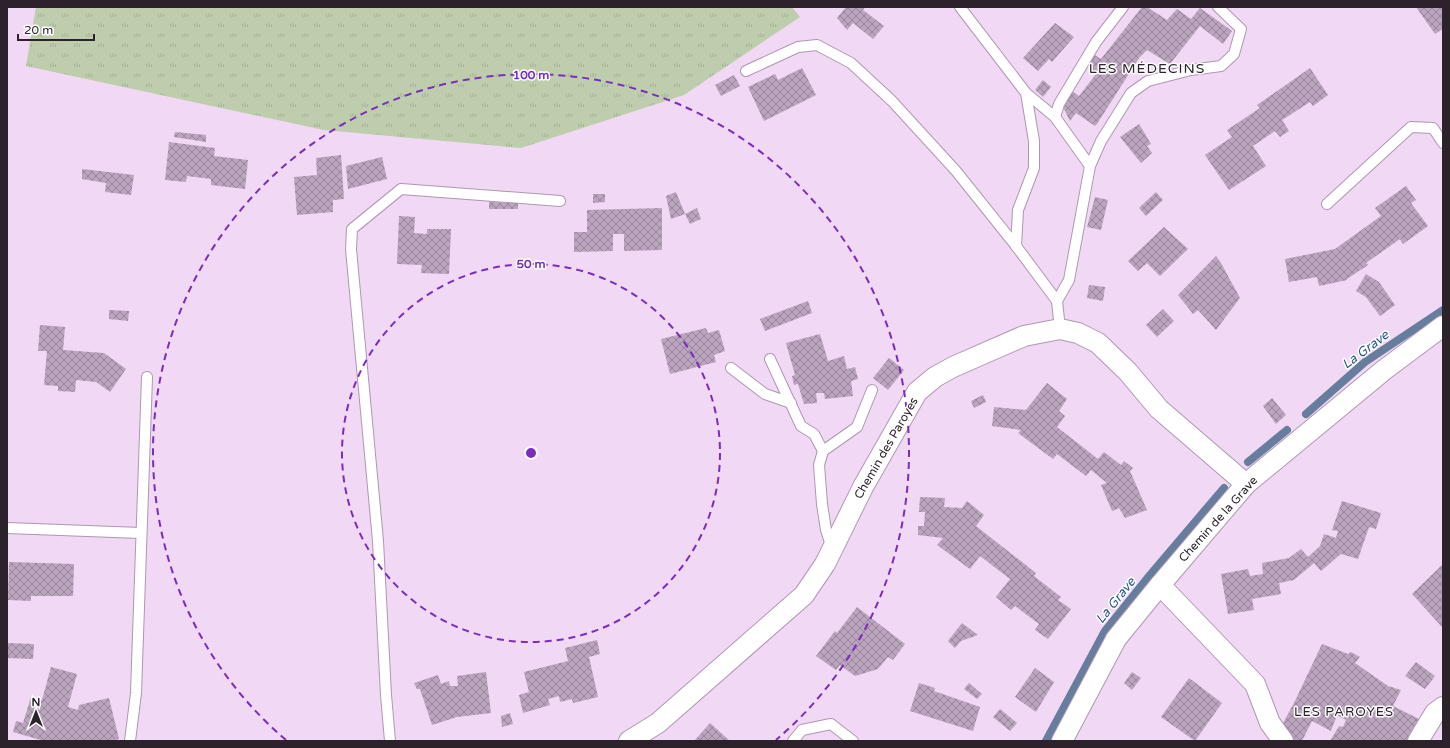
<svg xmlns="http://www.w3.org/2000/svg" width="1450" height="748" font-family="'Varela Round',sans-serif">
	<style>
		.grass { fill: url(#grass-tufts) }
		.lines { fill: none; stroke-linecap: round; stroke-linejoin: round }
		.stream { stroke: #667d9d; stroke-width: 8 }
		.building { fill: url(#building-cross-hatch) }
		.lane-casing { stroke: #ae97b1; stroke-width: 12 }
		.street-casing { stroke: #ae97b1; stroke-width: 22 }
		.lane { stroke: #fff; stroke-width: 10 }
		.street { stroke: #fff; stroke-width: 20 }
		.ring { fill: none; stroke: #7b2cbf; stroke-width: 2; stroke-dasharray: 7 5 }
		.labels { text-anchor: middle; stroke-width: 3; stroke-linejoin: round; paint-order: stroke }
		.street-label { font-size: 12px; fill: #2b222c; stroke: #fff }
		.water-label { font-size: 13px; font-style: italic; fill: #28598f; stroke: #fff }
		.neighbourhood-label { font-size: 13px; letter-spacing: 1px; fill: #2b222c; stroke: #fff }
		.quarter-label { font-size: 14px; letter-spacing: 1px; fill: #2b222c; stroke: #fff }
		.centre { fill: #7b2cbf; stroke: #fff; stroke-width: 2 }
		.ring-label { font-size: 12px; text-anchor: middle; font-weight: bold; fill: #7b2cbf; stroke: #fff; stroke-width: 3; stroke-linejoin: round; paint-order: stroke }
	</style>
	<defs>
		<pattern id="grass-tufts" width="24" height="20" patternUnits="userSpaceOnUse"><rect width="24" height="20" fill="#becead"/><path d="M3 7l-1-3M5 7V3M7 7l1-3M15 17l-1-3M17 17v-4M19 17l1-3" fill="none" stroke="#a3b195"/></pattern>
		<pattern id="building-cross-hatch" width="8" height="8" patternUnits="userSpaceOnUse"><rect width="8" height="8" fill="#bba4be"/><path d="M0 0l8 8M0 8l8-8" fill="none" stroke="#98859b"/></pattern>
	</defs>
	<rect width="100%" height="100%" fill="#f1d8f4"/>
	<!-- grass -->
	<path class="grass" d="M36 7H792L800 17 684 95 521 148 324 130 26 66Z"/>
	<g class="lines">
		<!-- stream -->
		<g class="stream">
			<path d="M1306 414 1365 362 1443 310"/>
			<path d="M1248 462 1287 430"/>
			<path d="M1046 741 1105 631 1150 575 1224 488"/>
		</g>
	</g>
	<!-- building -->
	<g class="building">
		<path d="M846 7H865L863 10 884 26 873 39 853 23 847 30 837 18Z"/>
		<path d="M1142 7H1147L1167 20 1177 9 1191 19 1200 8 1232 31 1223 44 1200 26 1170 64 1147 50 1139 58 1097 124 1095 126 1076 113 1070 121 1063 107 1066 97 1072 91 1079 96 1096 74 1085 63 1093 54 1101 59Z"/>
		<path d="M1416 7H1443V29L1435 34Z"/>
		<path d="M1055 23 1074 37 1052 62 1049 59 1038 71 1023 58Z"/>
		<path d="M802 68 816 95 764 121 748 87 775 74 778 80Z"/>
		<path d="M1310 68 1328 95 1313 106 1310 102 1282 120 1289 131 1280 137 1275 131 1253 146 1266 166 1229 190 1205 155 1232 137 1227 130 1260 108 1257 105Z"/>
		<path d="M734 75 740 86 721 96 715 85Z"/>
		<path d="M1043 80 1051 87 1043 97 1035 90Z"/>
		<path d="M1139 124 1151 144 1147 146 1152 153 1141 163 1120 137Z"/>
		<path d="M175 132 206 135V142L174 137Z"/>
		<path d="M169 142 215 148 214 156 248 160 245 189 211 185V179L187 176 186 182 165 180Z"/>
		<path d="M341 155 344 199 333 200V212L297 215 294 177 317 175 316 158Z"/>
		<path d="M382 157 387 179 348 189 346 166Z"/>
		<path d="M82 169 134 175 131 195 105 192 106 183 82 179Z"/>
		<path d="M1406 186 1416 200 1411 203 1428 226 1403 244 1400 239 1366 263 1368 265 1347 279V280L1319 286 1317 277 1289 282 1285 259 1335 249 1381 216 1375 208Z"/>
		<path d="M676 192 685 214 671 219 666 196Z"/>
		<path d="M1156 192 1163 200 1146 216 1139 208Z"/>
		<path d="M593 194H605V202L593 203Z"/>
		<path d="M1095 197 1108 200 1101 230 1087 227Z"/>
		<path d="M489 202 518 203V209H489Z"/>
		<path d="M662 208V250L624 251V234H613V251L574 252V232H587V210Z"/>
		<path d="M697 208 701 219 690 224 685 214Z"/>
		<path d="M399 216 415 217 414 233 427 234V229H451L449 274 421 273 422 265 397 264Z"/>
		<path d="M1164 227 1188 249 1160 276 1147 263 1138 271 1128 261Z"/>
		<path d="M1216 256 1221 263 1240 298 1216 330 1198 310 1193 314 1178 295Z"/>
		<path d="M1366 274 1379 282 1395 305 1380 316 1366 297 1356 291Z"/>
		<path d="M1089 285 1105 287 1103 301 1087 298Z"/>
		<path d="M808 301 812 313 765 331 760 319Z"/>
		<path d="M1163 309 1174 321 1157 337 1146 325Z"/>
		<path d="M109 310 129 311 128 321 109 319Z"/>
		<path d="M40 325 65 327 63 350 104 353 126 369 110 392 96 382 76 380 75 392 58 391V386L44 385 47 351H38Z"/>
		<path d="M706 328 708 333 719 330 725 351 714 355 716 362 670 374 661 339Z"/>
		<path d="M820 334 828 361 844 356 847 369 855 367 858 379 851 381 853 396 825 399 824 393H816L817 403 804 404 798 384 794 385 792 376 795 375 786 343Z"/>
		<path d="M889 358 904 370 888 390 873 378Z"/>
		<path d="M1047 383 1067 399 1059 411 1065 416 1057 427 1098 459 1104 452 1121 465 1124 461 1133 468 1130 471 1147 510 1125 518 1119 508 1112 511 1101 485 1107 483 1091 470 1086 476 1057 454 1053 459 1018 433 1021 430 992 426 994 407 1026 410Z"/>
		<path d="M983 395 986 402 974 408 971 401Z"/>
		<path d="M1272 398 1286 415 1276 424 1263 406Z"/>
		<path d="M920 497 945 498 944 507 962 508 967 501 984 515 976 526 1036 573 1034 576 1061 597 1058 600 1071 609 1048 639 1035 630 1039 624 1015 606 1011 610 996 597 1010 579 980 556 970 569 937 545 943 538 918 535V526H924L925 512H919Z"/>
		<path d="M1342 501 1381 513 1376 529 1369 527 1358 559 1341 554 1321 571 1314 563 1294 580 1279 583 1281 594 1252 599 1254 610 1228 614 1221 574 1248 569 1250 576 1263 574 1262 563 1289 558 1301 549 1308 557 1320 546 1324 534 1336 538 1338 531 1332 530Z"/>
		<path d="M9 562 74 564 73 596H31V601L8 600Z"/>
		<path d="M1443 564V628L1412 594Z"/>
		<path d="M857 607 905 644 893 660 888 657 878 669 855 676 840 665 836 670 816 656 835 631 837 633Z"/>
		<path d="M962 623 978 635 961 641 955 648 948 641Z"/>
		<path d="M597 640 600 654 589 657 598 697 573 703 572 699 560 702 559 696 548 699 550 705 523 713 519 695 529 692 524 672 568 661 565 648Z"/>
		<path d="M7 643 34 644 33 659 7 658Z"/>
		<path d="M1322 644 1348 654 1351 652 1360 657 1355 663 1388 686 1401 690 1393 706 1421 720 1414 741H1330L1339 726 1343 727 1346 720 1337 715 1331 731 1312 721 1302 741H1292L1282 725 1295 701Z"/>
		<path d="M1416 662 1435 676 1425 689 1405 676Z"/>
		<path d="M51 667 77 674 68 707 78 710 79 705 109 698 119 739 110 741H44L13 732 16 721 23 723 31 697 42 700Z"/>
		<path d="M1035 668 1054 682 1036 712 1015 697Z"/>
		<path d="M486 672 491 713 457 717 432 725 420 689H417L414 683 438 675 441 684 449 681 450 686H458L457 676Z"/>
		<path d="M1132 672 1141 678 1132 690 1124 683Z"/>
		<path d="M1189 678 1222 703 1195 741 1161 717Z"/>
		<path d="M919 683 935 688 934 691 980 707 973 731 910 711Z"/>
		<path d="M969 683 982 694 977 699 964 689Z"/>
		<path d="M1000 709 1017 723 1010 731 993 717Z"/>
		<path d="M510 713 513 724 502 727 501 716Z"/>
		<path d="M710 723 730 741H694Z"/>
	</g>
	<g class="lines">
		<!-- lane casing -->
		<g class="lane-casing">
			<g id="lane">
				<path d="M960 7 1026 93 1034 141V168L1018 210 1016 246 1057 301 1060 329"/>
				<path d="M746 71 798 47 817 45 851 63 892 101 956 171 1016 246"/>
				<path d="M1026 93 1055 117 1090 166"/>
				<path d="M1055 117 1059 104 1096 42 1123 7"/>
				<path d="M1327 204 1411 127 1433 128 1443 143"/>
				<path d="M1057 301 1069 280 1090 166 1101 141 1131 93 1148 81 1191 70 1221 66 1234 54 1241 29 1218 7"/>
				<path d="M770 359 801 426 814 434 823 451 819 465 822 504 826 530 832 548"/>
				<path d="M731 368 765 394 791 403"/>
				<path d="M823 451 857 427 872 390"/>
				<path d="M7 528 141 533"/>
				<path d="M130 741 136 693 147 377"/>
				<path d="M390 741 386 695 378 541 351 249 352 229 401 189 560 201"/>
				<path d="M793 741 802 730 831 724 853 741"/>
			</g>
		</g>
		<!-- street casing -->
		<g class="street-casing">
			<g id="street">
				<path d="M1160 585 1255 684 1270 723 1283 741"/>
				<path d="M629 741 658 723 804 595 825 564 863 487 917 392 935 377 953 367 1024 336 1060 329 1078 333 1098 343 1128 372 1159 409 1246 484"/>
				<path d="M1062 741 1116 639 1160 585 1246 484 1384 370 1443 326"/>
				<path d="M1418 741 1435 713 1443 707"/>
			</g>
		</g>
		<!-- lane -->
		<use href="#lane" class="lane"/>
		<!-- street -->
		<use href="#street" class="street"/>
	</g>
	<!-- distance rings -->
	<g class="ring">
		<circle cx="531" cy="453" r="189"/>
		<path d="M286 740A378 378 0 1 1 776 740"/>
	</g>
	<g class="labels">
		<!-- street labels -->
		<g class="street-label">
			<text transform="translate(886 448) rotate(-60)" y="4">Chemin des Paroyes</text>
			<text transform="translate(1218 519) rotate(-48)" y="4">Chemin de la Grave</text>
		</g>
		<!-- water labels -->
		<g class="water-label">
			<text transform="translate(1365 349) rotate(-37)" y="5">La Grave</text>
			<text transform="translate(1115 600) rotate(-51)" y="5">La Grave</text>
		</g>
		<!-- neighbourhood labels -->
		<g class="neighbourhood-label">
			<text x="1344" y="716">LES PAROYES</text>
		</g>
		<!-- quarter labels -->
		<g class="quarter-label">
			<text x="1147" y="73">LES MÉDECINS</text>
		</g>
	</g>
	<circle cx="531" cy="453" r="6" class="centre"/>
	<g class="ring-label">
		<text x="531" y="79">100 m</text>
		<text x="531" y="268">50 m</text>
	</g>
	<!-- border -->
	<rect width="1450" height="748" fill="none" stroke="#2b222c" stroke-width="16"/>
	<!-- north arrow -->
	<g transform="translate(36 712)" stroke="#ffffff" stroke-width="3" paint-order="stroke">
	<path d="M0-3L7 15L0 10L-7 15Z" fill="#2b222c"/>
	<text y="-6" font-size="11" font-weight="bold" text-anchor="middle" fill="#2b222c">N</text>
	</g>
	<!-- scale -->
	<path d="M18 34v6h76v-6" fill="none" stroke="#2b222c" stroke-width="2"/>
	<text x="24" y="34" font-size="12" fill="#2b222c" stroke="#ffffff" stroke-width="3" paint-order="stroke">20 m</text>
</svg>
